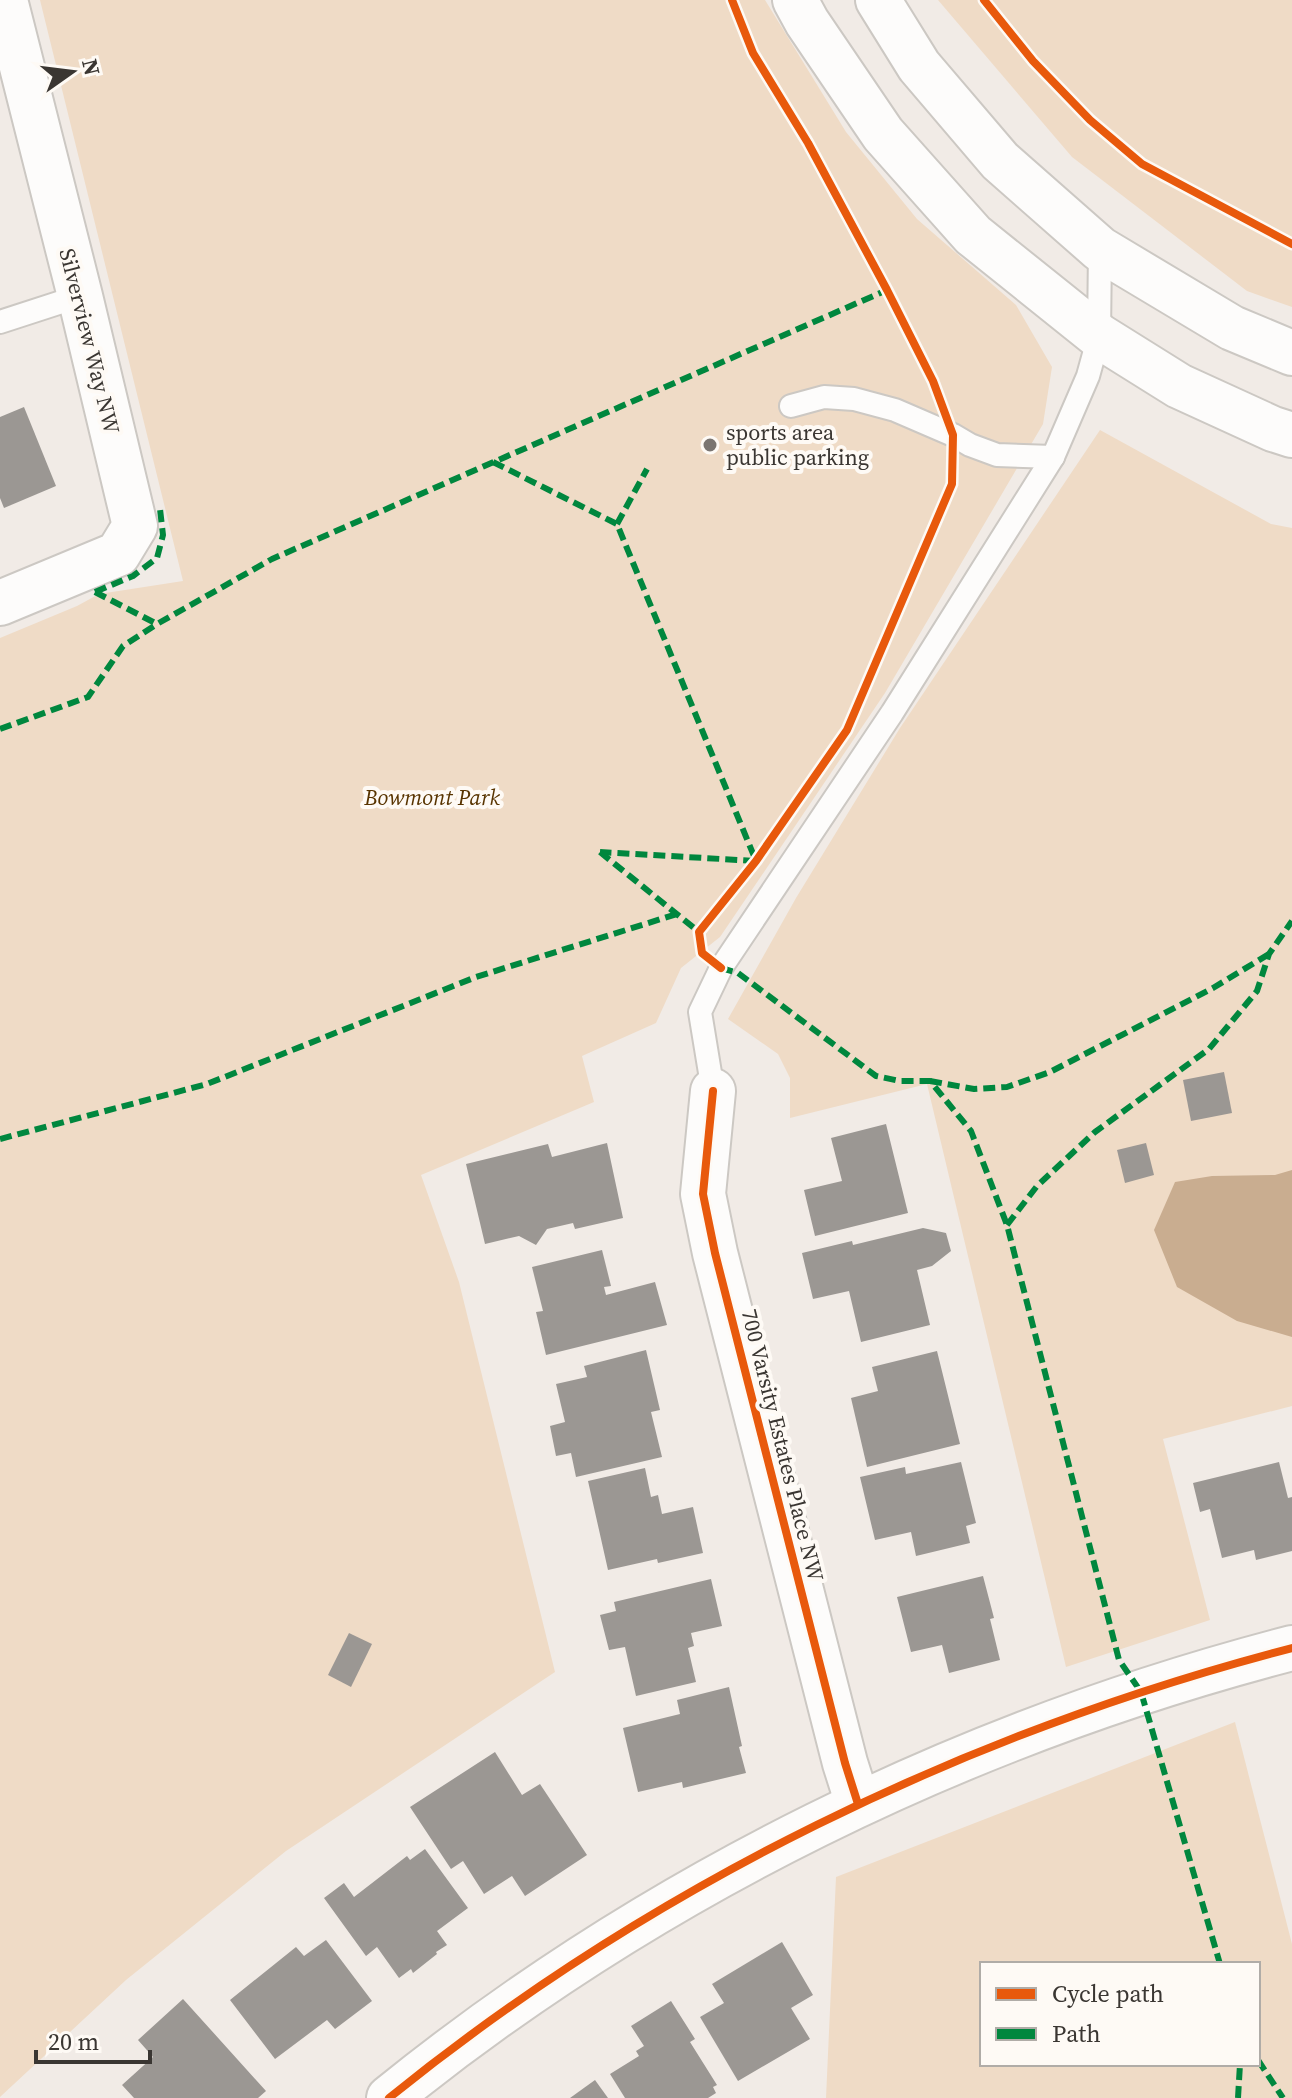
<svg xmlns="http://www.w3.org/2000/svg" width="1292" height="2098" font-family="'Source Serif 4',serif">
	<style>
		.green { fill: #efdbc6; fill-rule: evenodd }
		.water { fill: #c9ad90 }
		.building { fill: #9b9793 }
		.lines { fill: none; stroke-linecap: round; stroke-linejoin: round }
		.lane-casing { stroke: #ccc8c3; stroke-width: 26 }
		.street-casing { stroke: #ccc8c3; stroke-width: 48 }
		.secondary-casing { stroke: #ccc8c3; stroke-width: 48 }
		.lane { stroke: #fdfcfb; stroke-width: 22 }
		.street { stroke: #fdfcfb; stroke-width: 44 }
		.secondary { stroke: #fdfcfb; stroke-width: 44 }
		.quiet { stroke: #00873e; stroke-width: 6; stroke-dasharray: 12 6; stroke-linecap: butt }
		.cycleway-casing { stroke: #fefaf5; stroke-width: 13 }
		.cycleway { stroke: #e8590c; stroke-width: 8 }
		.poi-dot { fill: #7a7571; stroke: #fefaf5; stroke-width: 3 }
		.labels { text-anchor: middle; stroke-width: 8; stroke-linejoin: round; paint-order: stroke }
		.street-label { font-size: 22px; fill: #3a3632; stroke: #fefaf5 }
		.poi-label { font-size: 22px; fill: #3a3632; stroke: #fefaf5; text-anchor: start }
		.park-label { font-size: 22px; font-style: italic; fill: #583400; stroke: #fefaf5 }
	</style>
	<rect width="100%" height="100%" fill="#f1ebe6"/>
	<!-- green -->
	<g class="green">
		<path d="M40 0H765L846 132 917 219 1016 305 1052 367 1043 424 885 693 720 937 681 968 656 1023 582 1056 594 1102 421 1175 459 1282 555 1672 286 1851 126 1980 0 2097V638L77 606 99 594 183 581Z"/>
		<path d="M938 0H1292V307L1247 291 1072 157Z"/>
		<path d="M1100 430 1271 524 1292 528V1406L1163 1439 1210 1620 1066 1667 927 1084 790 1118V1078L778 1054 728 1019 796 898 900 728Z"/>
		<path d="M1235 1722 1292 1944V2098H826L836 1877ZM982 1964H1258V2064H982Z"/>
	</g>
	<!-- water -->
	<path class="water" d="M1292 1170V1337L1237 1321 1177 1287 1154 1230 1175 1182 1212 1176 1275 1175Z"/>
	<!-- building -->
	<g class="building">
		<path d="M24 407 56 486 4 508 0 498V417Z"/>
		<path d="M1224 1072 1232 1113 1191 1121 1183 1080Z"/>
		<path d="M886 1124 908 1213 815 1236 804 1190 842 1181 831 1138Z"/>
		<path d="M607 1143 623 1218 575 1229 573 1223 547 1229 536 1245 519 1236 485 1244 466 1164 548 1144 552 1157Z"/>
		<path d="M1146 1143 1154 1175 1125 1183 1117 1150Z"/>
		<path d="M923 1228 946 1233 951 1251 932 1266 917 1270 930 1325 861 1342 849 1291 813 1299 802 1253 852 1241 853 1245Z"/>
		<path d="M602 1250 611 1286 604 1287 606 1295 655 1282 667 1325 546 1355 536 1312 543 1311 532 1267Z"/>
		<path d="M646 1350 660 1410 651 1412 662 1457 576 1477 571 1453 556 1456 550 1426 565 1422 556 1384 587 1377 584 1366Z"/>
		<path d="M937 1351 960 1444 867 1467 851 1398 878 1391 872 1367Z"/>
		<path d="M961 1462 976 1523 966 1526 970 1543 916 1556 911 1532 875 1540 860 1477 905 1467 906 1474Z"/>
		<path d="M1279 1462 1288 1498 1292 1497V1551L1256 1560 1254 1550 1222 1558 1210 1509 1200 1512 1193 1483Z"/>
		<path d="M645 1468 651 1497 658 1495 662 1514 693 1507 703 1553 658 1563 657 1559 608 1570 588 1481Z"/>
		<path d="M983 1576 994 1618 990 1619 1000 1660 949 1673 942 1645 911 1652 897 1597Z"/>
		<path d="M711 1579 722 1626 691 1633 694 1646 688 1648 696 1682 636 1696 625 1647 609 1650 600 1615 616 1611 614 1602Z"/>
		<path d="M349 1633 372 1644 351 1687 328 1675Z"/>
		<path d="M729 1687 742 1746 739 1747 746 1773 683 1788 682 1782 638 1792 623 1728 680 1714 677 1700Z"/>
		<path d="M495 1752 522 1795 540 1784 587 1855 525 1896 512 1876 484 1894 463 1861 451 1869 410 1807Z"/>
		<path d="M425 1849 468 1908 437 1931 447 1945 436 1952 437 1954 413 1973 411 1969 399 1978 377 1947 366 1956 324 1898 344 1883 354 1897 407 1856 410 1860Z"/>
		<path d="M326 1940 372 2001 335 2029 327 2020 275 2059 230 2000 296 1947 304 1956Z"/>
		<path d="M782 1942 813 1995 791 2008 810 2039 738 2081 700 2017 724 2003 712 1984Z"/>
		<path d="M183 1999 266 2091 258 2098H134L122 2085 153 2057 138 2040Z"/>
		<path d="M671 2001 695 2039 690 2042 717 2085 713 2087 716 2093 708 2098H625L610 2074 639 2056 636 2051 644 2046 631 2026Z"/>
		<path d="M595 2080 608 2098H570Z"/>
	</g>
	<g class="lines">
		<!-- lane casing -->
		<g class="lane-casing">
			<g id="lane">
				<path d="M0 322 80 296"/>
				<path d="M791 406 824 397 854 399 895 410 953 435 970 445 997 455 1053 457"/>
				<path d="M713 1091 700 1012 721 968 892 713 1053 457 1088 376 1099 336 1100 249"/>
			</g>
		</g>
		<!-- street casing -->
		<g class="street-casing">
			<g id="street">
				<path d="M0 603 118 554 135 526 80 296 5 0"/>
				<path d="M713 1091 703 1194 715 1253 845 1763 858 1804"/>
			</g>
		</g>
		<!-- secondary casing -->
		<g class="secondary-casing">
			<g id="secondary">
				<path d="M795 0 807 22 883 134 973 235 1099 336 1179 386 1273 429 1292 435"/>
				<path d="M878 0 919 66 1000 161 1100 249 1232 328 1292 353"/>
				<path d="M389 2098C652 1885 965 1733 1292 1648"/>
			</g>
		</g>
		<!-- lane -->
		<use href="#lane" class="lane"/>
		<!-- street -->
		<use href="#street" class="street"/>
		<!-- secondary -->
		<use href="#secondary" class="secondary"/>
		<!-- quiet -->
		<g class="quiet">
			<path d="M493 462 617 524 756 861 600 852"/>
			<path d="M617 524 647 469"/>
			<path d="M95 592 133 576 157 558 163 535 160 509"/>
			<path d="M95 592 157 624"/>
			<path d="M0 729 88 697 123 646 157 624 272 559 887 290"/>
			<path d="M600 852 699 932"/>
			<path d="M721 968 738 973 876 1076 900 1081H930L971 1131 1007 1225 1119 1660 1141 1692 1220 1964"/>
			<path d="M930 1081 974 1089 1007 1087 1050 1072 1213 988 1269 954"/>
			<path d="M0 1139 207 1084 476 977 677 914"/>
			<path d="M1007 1225 1037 1186 1095 1132 1209 1049 1257 991 1269 954 1292 921"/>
			<path d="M1258 2060 1283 2098"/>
			<path d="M1238 2098 1240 2064"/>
		</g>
		<!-- cycleway casing -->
		<g class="cycleway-casing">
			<g id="cycleway">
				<path d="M984 0 1033 61 1090 120 1142 164 1292 244"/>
				<path d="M721 968 702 953 699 932 756 861 847 730 952 484 953 435 933 381 887 290 808 143 753 53 732 0"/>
				<path d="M713 1091 703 1194 715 1253 845 1763 858 1804"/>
				<path d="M389 2098C652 1885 965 1733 1292 1648"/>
			</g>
		</g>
		<!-- cycleway -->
		<use href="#cycleway" class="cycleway"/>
	</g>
	<!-- markers -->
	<circle class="poi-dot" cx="710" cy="445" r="8"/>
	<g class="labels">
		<!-- street labels -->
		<g class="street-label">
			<text transform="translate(90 341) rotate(76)" y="8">Silverview Way NW</text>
			<text transform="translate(783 1445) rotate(76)" y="8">700 Varsity Estates Place NW</text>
		</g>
		<!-- poi labels -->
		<g class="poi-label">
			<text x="726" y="440">sports area<tspan x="726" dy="25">public parking</tspan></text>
		</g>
		<!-- park labels -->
		<g class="park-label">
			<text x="432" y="805">Bowmont Park</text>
		</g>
	</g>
	<!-- legend -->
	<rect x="980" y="1962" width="280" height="104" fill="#fefaf5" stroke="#b0aca7" stroke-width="2"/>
	<rect x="996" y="1988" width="40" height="12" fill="#e8590c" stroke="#b0aca7" stroke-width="2"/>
	<text x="1052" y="2002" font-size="24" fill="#3a3632">Cycle path</text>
	<rect x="996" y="2028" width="40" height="12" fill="#00873e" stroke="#b0aca7" stroke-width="2"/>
	<text x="1052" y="2042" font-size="24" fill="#3a3632">Path</text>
	<!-- north arrow -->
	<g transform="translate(72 72) rotate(76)" stroke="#fefaf5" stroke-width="6" paint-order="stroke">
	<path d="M0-6L14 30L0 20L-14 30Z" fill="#3a3632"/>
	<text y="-12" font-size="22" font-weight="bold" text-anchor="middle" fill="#3a3632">N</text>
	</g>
	<!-- scale -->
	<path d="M36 2050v12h114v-12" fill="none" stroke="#3a3632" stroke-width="4"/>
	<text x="48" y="2050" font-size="24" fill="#3a3632" stroke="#fefaf5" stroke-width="6" paint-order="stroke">20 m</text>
</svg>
